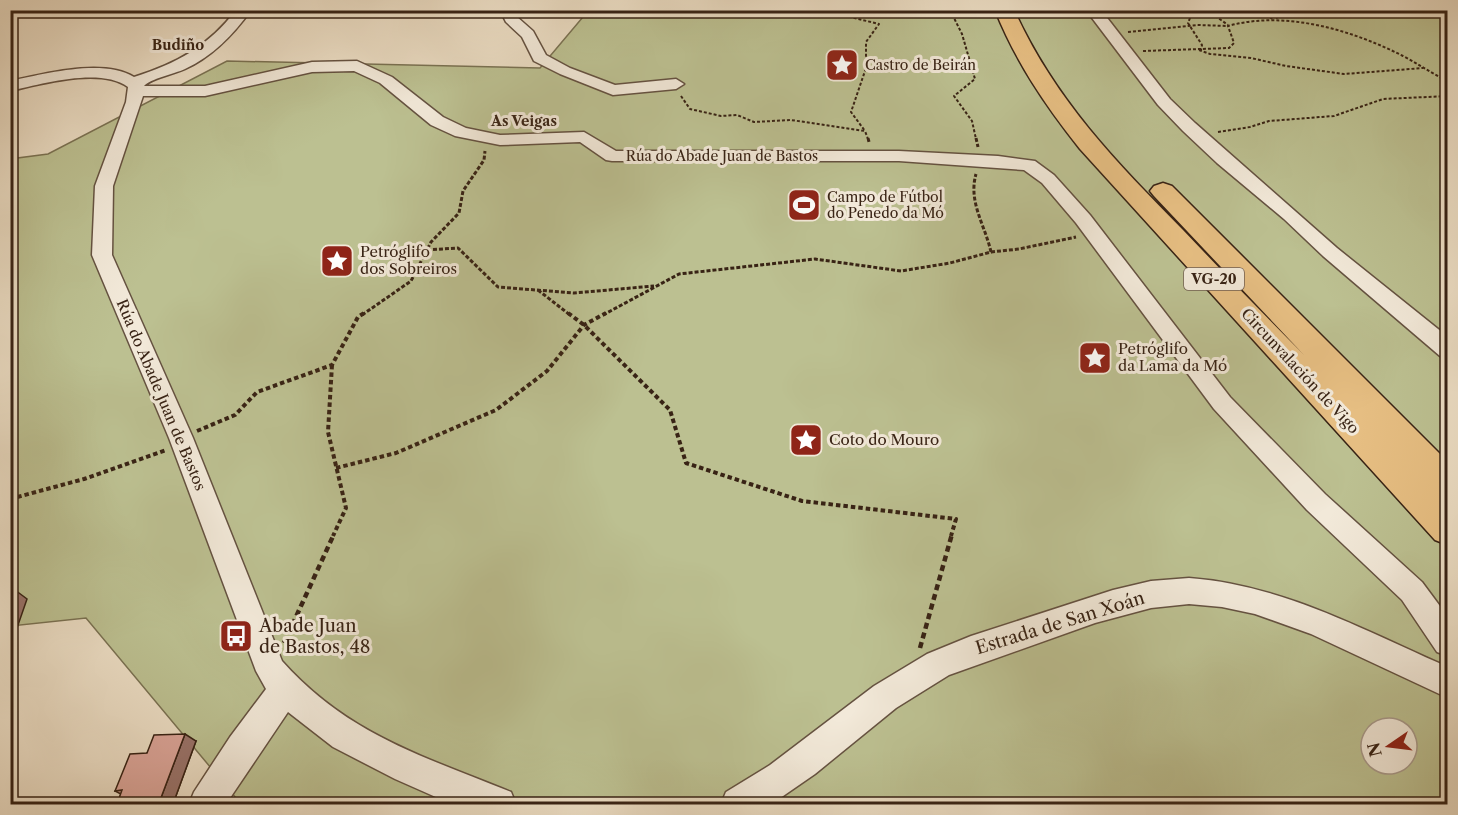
<svg xmlns="http://www.w3.org/2000/svg" width="1458" height="815" font-family="'Libre Caslon Text',serif">
	<style>
		.green { fill: #bcc091; stroke: #7a7253; stroke-width: 1.5; fill-rule: evenodd }
		.lines { fill: none; stroke-linecap: round; stroke-linejoin: round }
		.minor-casing { stroke: #655241; stroke-width: 3 }
		.highway-casing { stroke: #382315; stroke-width: 3 }
		.path-far3 { stroke: #382315; stroke-width: 2; stroke-dasharray: 3 2; stroke-linecap: butt }
		.path-far2 { stroke: #382315; stroke-width: 3; stroke-dasharray: 4 2; stroke-linecap: butt }
		.path-far1 { stroke: #382315; stroke-width: 4; stroke-dasharray: 4.5 3; stroke-linecap: butt }
		.path { stroke: #382315; stroke-width: 4.5; stroke-dasharray: 6 4; stroke-linecap: butt }
		.minor { fill: #f2e9d9; fill-rule: evenodd }
		.highway { fill: #e6be82; fill-rule: evenodd }
		.wall { fill: #bb8d83; stroke: #382315; stroke-width: 1.5 }
		.shaded-wall { fill: #99736a; stroke: #382315; stroke-width: 1.5 }
		.building { fill: #daa498; stroke: #382315; stroke-width: 1.5 }
		.labels { text-anchor: middle; stroke-width: 6; stroke-linejoin: round; paint-order: stroke }
		.far-neighbourhood-label { font-size: 14px; font-weight: bold; fill: #382315; stroke: #f2e9d9 }
		.far-poi-label { font-size: 14px; fill: #382315; stroke: #f2e9d9; text-anchor: start }
		.far-street-label { font-size: 14px; fill: #382315; stroke: #f2e9d9 }
		.shield { fill: #f2e9d9; stroke: #705e50; stroke-width: 1.5 }
		.shield-label { font-size: 14px; font-weight: bold; fill: #382315 }
		.poi-label { font-size: 15px; fill: #382315; stroke: #f2e9d9; text-anchor: start }
		.street-label { font-size: 15px; fill: #382315; stroke: #f2e9d9 }
		.near-street-label { font-size: 18px; fill: #382315; stroke: #f2e9d9 }
		.near-poi-label { font-size: 18px; fill: #382315; stroke: #f2e9d9; text-anchor: start }
	</style>
	<rect width="100%" height="100%" fill="#ebddc4"/>
	<filter id="stains"><feTurbulence type="fractalNoise" baseFrequency=".00333" numOctaves="4"/><feColorMatrix values="0 0 0 0 .2 0 0 0 0 .09 0 0 0 0 .02 0 0 0 .5 -.17"/></filter>
	<radialGradient id="worn" r=".72"><stop offset=".6" stop-color="#630" stop-opacity="0"/><stop offset="1" stop-color="#630" stop-opacity=".3"/></radialGradient>
	<!-- green -->
	<path class="green" d="M588 11H1447V804H241L86 618 11 626 10 159 48 154 227 61 540 68ZM1371 728H1407V764H1371Z"/>
	<g class="lines">
		<!-- minor casing -->
		<g class="minor-casing">
			<g id="minor">
				<path d="M236 10H251C233 35 213 56 185 69 174 74 150 79 144 86H205L312 62 357 61 392 77 443 117 466 128 500 135 584 132 616 151H899L998 156 1035 161 1054 175 1090 215 1230 397 1325 494 1422 582 1448 617V656L1437 652 1402 600 1307 510 1214 409 1076 223 1042 183 1024 170 899 161H612L606 160 580 142 500 145 455 136 431 125 380 83 354 71 312 72 205 96H143L113 186 112 255 193 438 282 661C348 735 423 756 511 792L516 804H455L438 798 395 779 333 747 288 712 226 804H189L194 792 230 737 266 689 256 671 169 438 92 255 95 186 126 102 128 87C100 67 42 84 10 91V81C44 74 103 58 134 77 176 64 209 46 236 10Z"/>
				<path d="M500 10H514L516 16 533 31 546 55 570 68 615 85 676 79 684 84 676 89 613 95 560 74 534 61 522 37 506 22Z"/>
				<path d="M1086 10H1101L1170 99 1195 123 1337 248 1448 337V358L1440 356 1323 256 1284 219 1217 163 1183 131 1158 105Z"/>
				<path d="M1189 578C1283 585 1363 630 1448 667V698L1311 634 1255 614 1222 607 1189 604 1151 608 1095 623 949 675 896 708 815 774 773 803 721 804 726 792 770 765 874 686 927 654 971 636 1113 590 1151 581Z"/>
			</g>
		</g>
		<!-- highway casing -->
		<g class="highway-casing">
			<path id="highway" d="M995 10H1014C1055 100 1115 161 1183 230 1223 272 1263 314 1304 355L1154 196 1150 191 1154 186 1163 183 1172 186 1448 462V499L1441 497 1448 504V545L1435 540 1080 149C1045 105 1016 62 995 10Z"/>
		</g>
		<!-- path-far3 -->
		<g class="path-far3">
			<path d="M842 10 846 16 879 24 866 42V68L851 112 865 131"/>
			<path d="M950 10 962 34 975 79 954 96 972 121 976 139"/>
			<path d="M1207 10 1228 25"/>
			<path d="M1264 10 1272 19"/>
			<path d="M1190 18 1188 23 1202 45 1201 50"/>
			<path d="M1276 18 1294 10"/>
			<path d="M1128 32 1197 25 1228 26"/>
			<path d="M1199 50 1210 54 1251 58 1286 66 1344 74 1423 68"/>
			<path d="M1143 51 1229 48 1234 43 1228 26C1285 10 1352 30 1403 56 1419 64 1432 74 1448 81"/>
			<path d="M681 96 690 109 721 116 737 115 754 122 791 120 865 131 868 139"/>
			<path d="M1218 132 1250 127 1269 121 1334 116 1383 99 1448 96"/>
		</g>
		<!-- path-far2 -->
		<g class="path-far2">
			<path d="M868 138 869 142"/>
			<path d="M976 138 978 147"/>
			<path d="M427 250 458 248 498 287 574 293 654 286"/>
			<path d="M991 252 1019 249 1076 237"/>
			<path d="M538 290 570 315"/>
			<path d="M362 315 411 281 431 242 459 213 463 191 484 160 485 151"/>
			<path d="M603 315 679 274 815 259 901 271 950 263 991 252C985 225 968 202 976 174"/>
		</g>
		<!-- path-far1 -->
		<g class="path-far1">
			<path d="M568 313 584 325 670 410 686 463 802 501 956 519 951 536"/>
			<path d="M332 365 328 432 346 508 333 536"/>
			<path d="M197 431 235 415 257 392 332 365 358 317 364 313"/>
			<path d="M336 468 396 453 496 410 547 371 584 325 606 313"/>
			<path d="M10 499 84 479 166 450"/>
		</g>
		<!-- path -->
		<g class="path">
			<path d="M284 643 334 534"/>
			<path d="M920 648 952 534"/>
		</g>
		<!-- minor -->
		<use href="#minor" class="minor"/>
		<!-- highway -->
		<use href="#highway" class="highway"/>
	</g>
	<!-- wall -->
	<path class="wall" d="M196 741 173 804H117L121 794 115 791 147 753Z"/>
	<!-- shaded-wall -->
	<g class="shaded-wall">
		<path d="M15 590 27 599 17 628 10 630V602Z"/>
		<path d="M185 734 196 741 173 804H162L159 803Z"/>
	</g>
	<!-- building -->
	<g class="building">
		<path d="M15 590 10 602V591Z"/>
		<path d="M185 734 159 803 117 804 122 790 115 791 130 754 147 753 154 735Z"/>
	</g>
	<!-- icons -->
	<defs>
		<g id="sight-square" transform="scale(1.725)"><rect x="-9" y="-9" width="18" height="18" rx="4" fill="#8f2418" stroke="#f2e9d9"/><path d="M0-6L1.8-2.2L6-1.7L2.9 1.2L3.7 5.4L0 3.3L-3.7 5.4L-2.9 1.2L-6-1.7L-1.8-2.2Z" fill="#fff"/></g>
		<g id="stadium-square" transform="scale(1.725)"><rect x="-9" y="-9" width="18" height="18" rx="4" fill="#8f2418" stroke="#f2e9d9"/><path d="M0-5a6.5 5 0 1 0 0 10a6.5 5 0 1 0 0-10ZM-3.5-1.8h7v3.6h-7Z" fill="#fff"/></g>
		<g id="bus-square" transform="scale(1.725)"><rect x="-9" y="-9" width="18" height="18" rx="4" fill="#8f2418" stroke="#f2e9d9"/><path d="M-5-6H5V4H4V6H2V4H-2V6H-4V4H-5ZM-3.5-4V0h7V-4ZM-3.5 1.2v1.5H-2V1.2ZM2 1.2v1.5H3.5V1.2Z" fill="#fff"/></g>
	</defs>
	<g fill-rule="evenodd">
		<use href="#sight-square" x="842" y="65"/>
		<use href="#stadium-square" x="804" y="205"/>
		<use href="#sight-square" x="337" y="261"/>
		<use href="#sight-square" x="1095" y="358"/>
		<use href="#sight-square" x="806" y="440"/>
		<use href="#bus-square" x="236" y="636"/>
	</g>
	<g class="labels">
		<!-- far-neighbourhood labels -->
		<g class="far-neighbourhood-label">
			<text x="178" y="50">Budiño</text>
			<text x="524" y="126">As Veigas</text>
		</g>
		<!-- far-poi labels -->
		<g class="far-poi-label">
			<text x="865" y="70">Castro de Beirán</text>
			<text x="827" y="202">Campo de Fútbol<tspan x="827" dy="16">do Penedo da Mó</tspan></text>
		</g>
		<!-- far-street labels -->
		<g class="far-street-label">
			<text x="722" y="161">Rúa do Abade Juan de Bastos</text>
		</g>
		<!-- shield labels -->
		<rect class="shield" x="1184" y="268" width="60" height="22" rx="4.5"/>
		<g class="shield-label">
			<text x="1214" y="284">VG-20</text>
		</g>
		<!-- poi labels -->
		<g class="poi-label">
			<text x="360" y="257">Petróglifo<tspan x="360" dy="17">dos Sobreiros</tspan></text>
			<text x="1118" y="354">Petróglifo<tspan x="1118" dy="17">da Lama da Mó</tspan></text>
			<text x="829" y="445">Coto do Mouro</text>
		</g>
		<!-- street labels -->
		<g class="street-label">
			<text transform="translate(1300 371) rotate(47)" y="5">Circunvalación de Vigo</text>
			<text transform="translate(161 395) rotate(67)" y="5">Rúa do Abade Juan de Bastos</text>
		</g>
		<!-- near-street labels -->
		<g class="near-street-label">
			<text transform="translate(1060 623) rotate(-17)" y="6">Estrada de San Xoán</text>
		</g>
		<!-- near-poi labels -->
		<g class="near-poi-label">
			<text x="259" y="632">Abade Juan<tspan x="259" dy="21">de Bastos, 48</tspan></text>
		</g>
	</g>
	<!-- margin -->
	<rect width="1458" height="815" fill="none" stroke="#ebddc4" stroke-width="36"/>
	<rect x="12" y="12" width="1434" height="791" fill="none" stroke="#382315" stroke-width="3"/>
	<rect x="18" y="18" width="1422" height="779" fill="none" stroke="#382315" stroke-width="1.5"/>
	<!-- north arrow -->
	<g transform="translate(1389 746) rotate(256)"><circle r="28" fill="#f2e9d9" stroke="#a89a8b" stroke-width="1.5"/>
	<path d="M0-4.5L10 22L0 15L-10 22Z" fill="#8f2418"/>
	<text y="-9" font-size="16" font-weight="bold" text-anchor="middle" fill="#382315">N</text>
	</g>
	<rect width="100%" height="100%" filter="url(#stains)"/>
	<rect width="100%" height="100%" fill="url(#worn)"/>
</svg>
